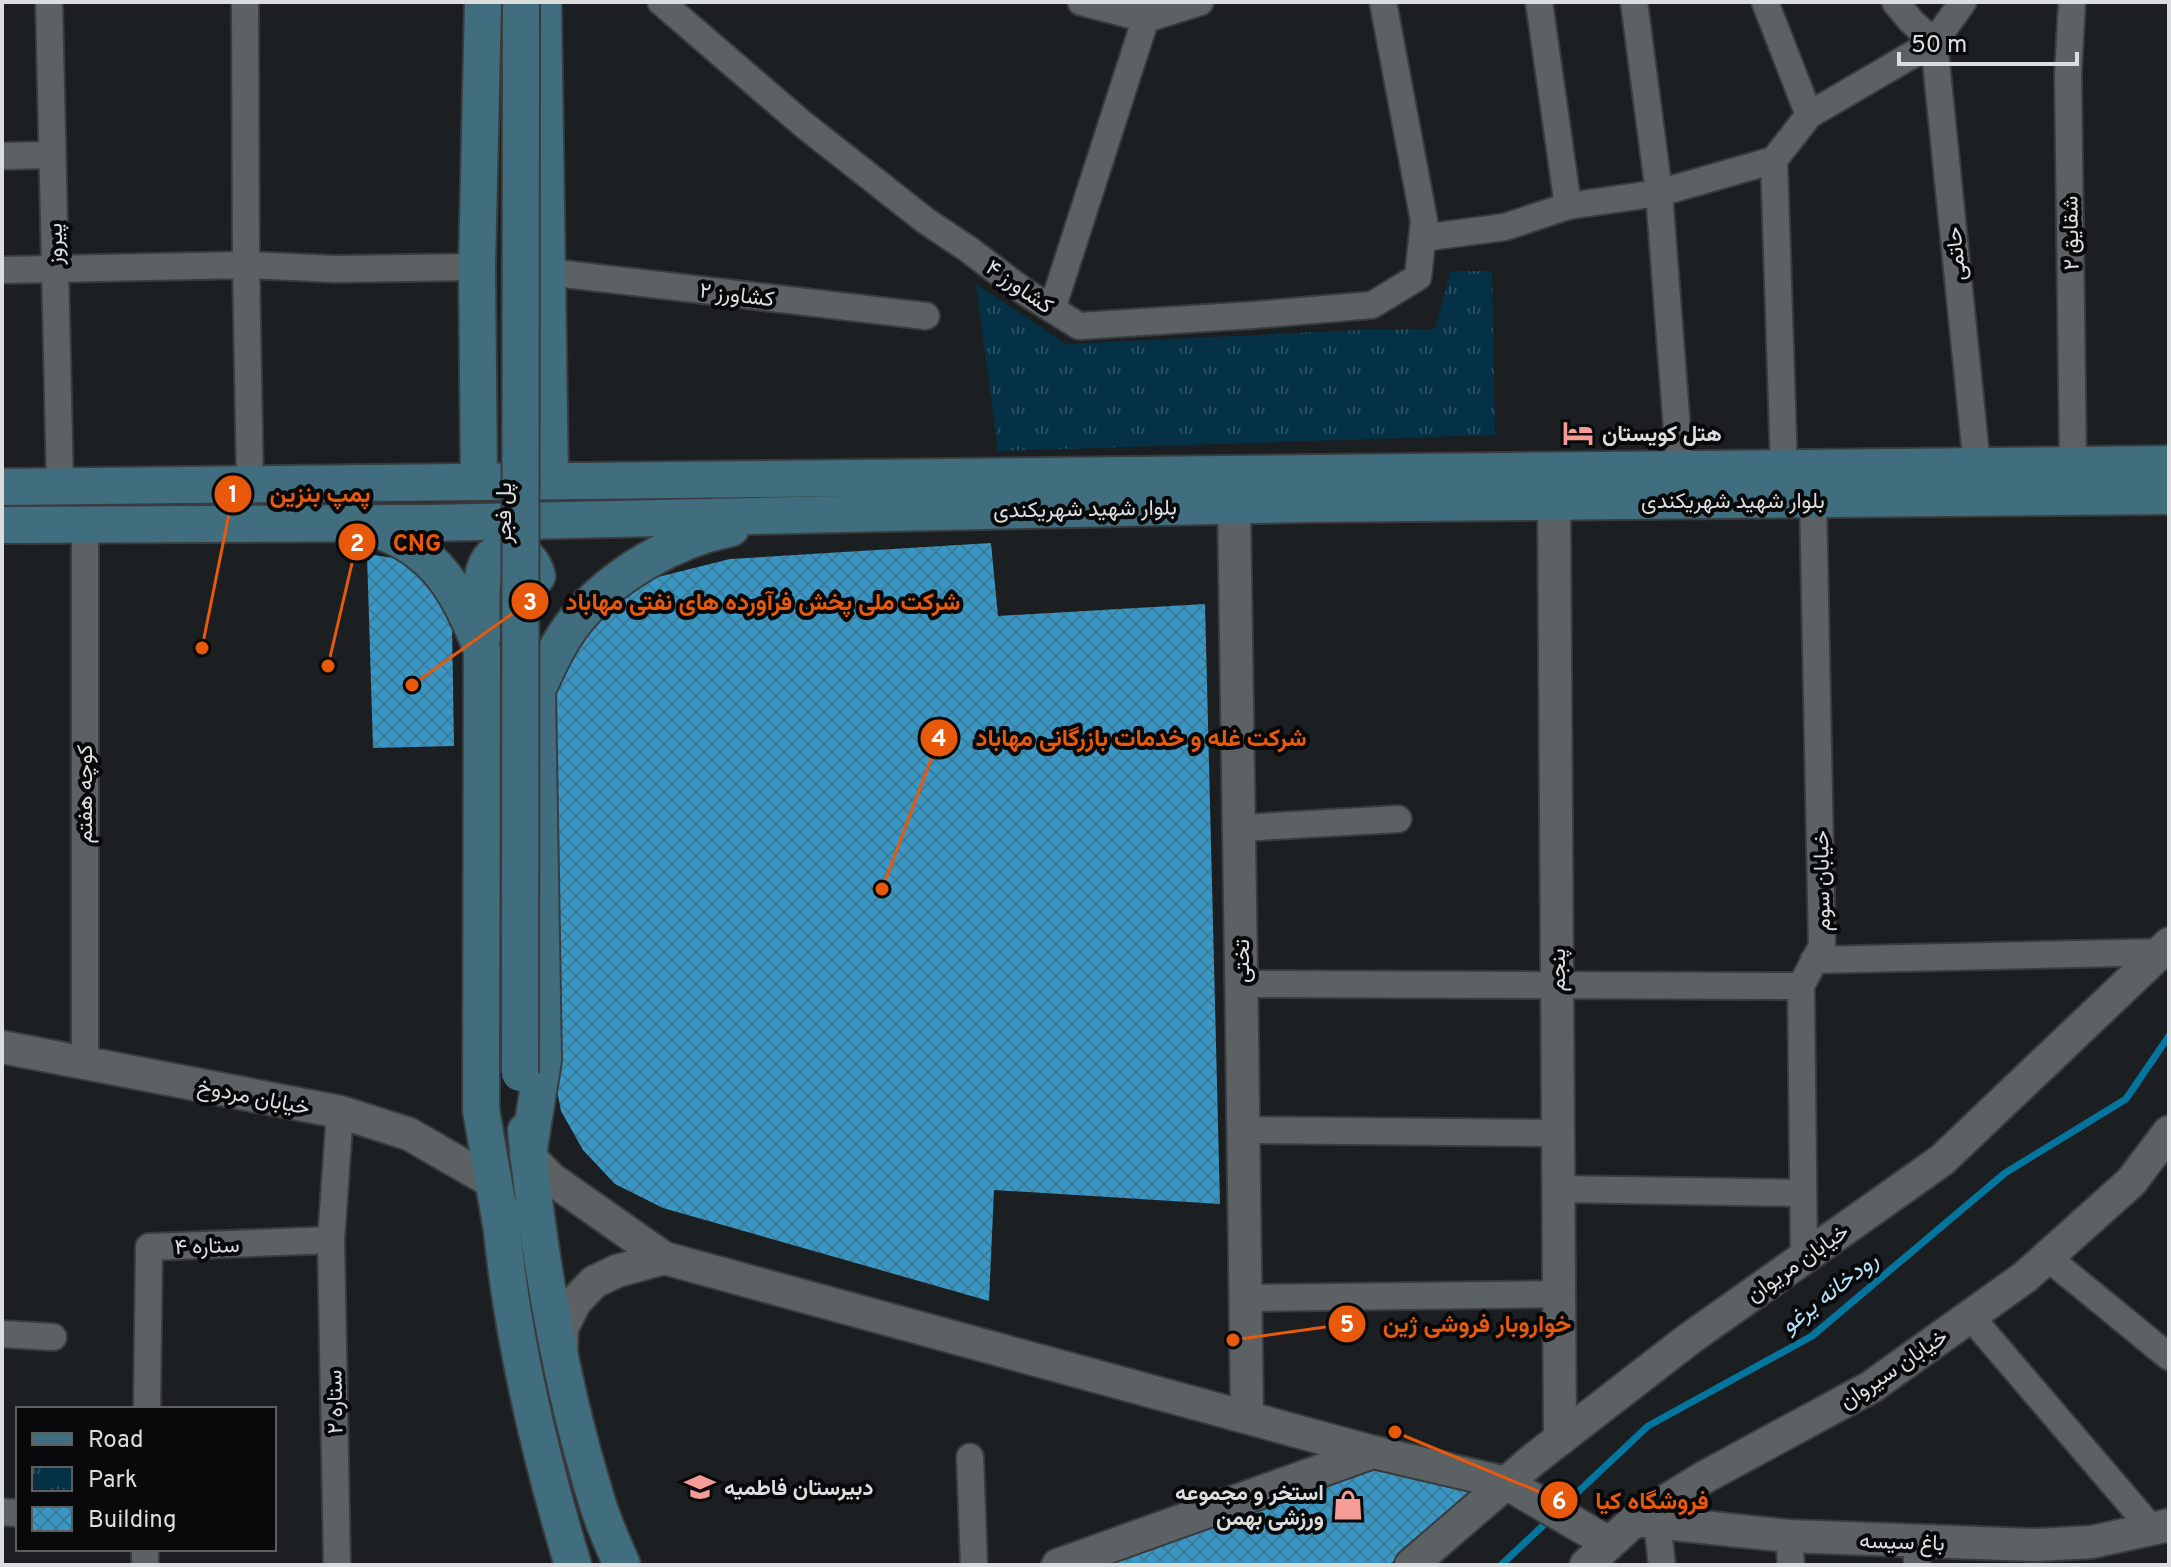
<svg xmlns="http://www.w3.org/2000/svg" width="2171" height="1567" font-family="Overpass,Vazirmatn,sans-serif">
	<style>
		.park { fill: url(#park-tufts) }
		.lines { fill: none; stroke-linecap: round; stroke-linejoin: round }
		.stream { stroke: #0376a0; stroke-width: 7 }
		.building { fill: url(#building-cross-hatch) }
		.minor-casing { stroke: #393c3e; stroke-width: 30 }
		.tertiary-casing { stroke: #393c3e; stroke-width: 36 }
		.secondary-casing { stroke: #393c3e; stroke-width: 40 }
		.minor { stroke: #5c6163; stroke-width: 26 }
		.tertiary { stroke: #5c6163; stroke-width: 32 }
		.secondary { stroke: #406e7e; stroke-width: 36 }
		.secondary-bridge-casing { stroke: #393c3e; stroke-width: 40; stroke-linecap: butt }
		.secondary-bridge { stroke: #406e7e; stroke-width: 36 }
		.labels { text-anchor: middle; stroke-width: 8; stroke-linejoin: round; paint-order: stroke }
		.street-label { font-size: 22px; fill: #dbdddf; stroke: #08090a }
		.poi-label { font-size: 22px; font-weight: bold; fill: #dbdddf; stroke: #08090a; text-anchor: start }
		.water-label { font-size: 24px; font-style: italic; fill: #b4dff7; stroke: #08090a }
		.leader { fill: none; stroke: #e8590c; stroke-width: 3 }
		.callout-dot { fill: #e8590c; stroke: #08090a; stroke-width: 3 }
		.mark-label { font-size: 24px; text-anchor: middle; font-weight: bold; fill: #fff }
		.callout-label { font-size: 24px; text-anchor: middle; font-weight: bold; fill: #e8590c; stroke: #08090a; stroke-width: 8; stroke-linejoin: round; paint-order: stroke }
	</style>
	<defs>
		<pattern id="park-tufts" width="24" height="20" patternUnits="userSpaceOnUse" patternTransform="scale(2)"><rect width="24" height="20" fill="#043145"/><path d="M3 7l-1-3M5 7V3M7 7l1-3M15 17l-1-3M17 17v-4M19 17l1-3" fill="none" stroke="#284e5f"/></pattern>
		<pattern id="building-cross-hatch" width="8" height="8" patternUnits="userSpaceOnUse" patternTransform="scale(2)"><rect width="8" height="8" fill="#3a97c3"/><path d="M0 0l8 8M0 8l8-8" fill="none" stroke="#3c7e9d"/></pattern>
	</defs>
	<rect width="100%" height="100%" fill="#1c1f21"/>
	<!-- park -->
	<path class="park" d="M1451 271H1492L1495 435 998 451 976 284 1066 344 1359 330 1435 329Z"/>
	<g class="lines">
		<!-- stream -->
		<g class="stream">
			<path d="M1563 1506 1648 1426 1812 1336 2005 1173 2126 1099 2169 1036"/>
			<path d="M1501 1565 1549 1520"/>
		</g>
	</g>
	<!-- building -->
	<g class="building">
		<path d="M991 543 998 616 1205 604 1220 1204 994 1190 989 1301 663 1208 615 1184 583 1150 561 1111 553 1069 551 708 567 659 615 600 654 578 730 559Z"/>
		<path d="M367 554 407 560 428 584 452 624 454 746 373 748Z"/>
		<path d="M1373 1457 1484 1483 1389 1565H1103Z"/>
	</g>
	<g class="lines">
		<!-- minor casing -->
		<g class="minor-casing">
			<g id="minor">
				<path d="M49 2 60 486"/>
				<path d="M245 2 246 265 335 269 477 267"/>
				<path d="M661 2 804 125 926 221 968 249 1025 292 1079 326 1254 315 1372 305 1418 277 1424 221 1383 2"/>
				<path d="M1081 2 1146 19 1200 2"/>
				<path d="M1634 2 1659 193 1680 469"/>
				<path d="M1765 2 1809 115"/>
				<path d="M1895 2 1912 22 1934 42 1977 466"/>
				<path d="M2072 2 2068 74 2073 465"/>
				<path d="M2 156 52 155"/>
				<path d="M1774 160 1784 468"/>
				<path d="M1774 160 1809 115 1934 42 1963 2"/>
				<path d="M1568 206 1659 193 1774 160"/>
				<path d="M1422 238 1505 227 1568 206 1539 2"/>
				<path d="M2 270 246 265 250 484"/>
				<path d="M547 272 926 316"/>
				<path d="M1052 309 1151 2"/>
				<path d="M1241 828 1398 819"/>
				<path d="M1814 960 2163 952"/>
				<path d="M1241 984 1801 986"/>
				<path d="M85 1063V524"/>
				<path d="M1243 1130 1558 1133"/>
				<path d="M1558 1189 1803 1193"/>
				<path d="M2047 1257 2169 1357"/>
				<path d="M1804 1258 1801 986 1822 946 1813 499"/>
				<path d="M1245 1298 1559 1294"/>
				<path d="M1970 1316 2152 1529"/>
				<path d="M2 1334 53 1337"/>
				<path d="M147 1409 149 1247 331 1240"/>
				<path d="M970 1457 974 1565"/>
				<path d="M2 1512 18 1513"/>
				<path d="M1657 1522 1662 1565"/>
				<path d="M1789 1536 1791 1565"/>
				<path d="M1917 1541V1565"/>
				<path d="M145 1565V1549"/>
				<path d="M337 1565 331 1240 340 1112"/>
			</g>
		</g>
		<!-- tertiary casing -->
		<g class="tertiary-casing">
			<g id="tertiary">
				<path d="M1554 501 1560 1439"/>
				<path d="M1234 505C1241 809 1242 1113 1247 1417"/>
				<path d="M2 1047 340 1112 409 1134 494 1183"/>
				<path d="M528 1155 550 1178 664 1258 1373 1452 1506 1483 1609 1543"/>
				<path d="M561 1354 562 1328 575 1302 594 1282 617 1271 664 1258"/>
				<path d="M1635 1520 1789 1536 2037 1545 2092 1542 2169 1525"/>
				<path d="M1058 1565 1373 1452"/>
				<path d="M1411 1565 1534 1459 1689 1339 1942 1160 2169 944"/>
				<path d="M1586 1565 1635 1520 1703 1478 1871 1387 2025 1277 2131 1182 2169 1132"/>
			</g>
		</g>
		<!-- secondary casing -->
		<g class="secondary-casing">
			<g id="secondary">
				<path d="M543 2 550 481"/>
				<path d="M479 482 477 267 483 2"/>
				<path d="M2 487 2169 464"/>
				<path d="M2 525 428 523 1302 504 2169 496"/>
				<path d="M372 528C436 548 459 591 482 650L481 1110 502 1230"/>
				<path d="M482 638C482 620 479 586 485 569 494 540 530 546 537 576"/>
				<path d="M526 1131C539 1259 560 1385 599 1508 605 1527 614 1546 622 1565"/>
				<path d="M528 1155 543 1060 537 690C548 666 559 641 576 620 612 575 675 539 731 528"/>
				<path d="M500 1209C510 1330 538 1449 573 1565"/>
			</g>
		</g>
		<!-- minor -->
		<use href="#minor" class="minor"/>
		<!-- tertiary -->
		<use href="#tertiary" class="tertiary"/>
		<!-- secondary -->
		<use href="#secondary" class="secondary"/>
		<!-- secondary-bridge casing -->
		<g class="secondary-bridge-casing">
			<path id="secondary-bridge" d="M520 1073 521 2"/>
		</g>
		<!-- secondary-bridge -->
		<use href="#secondary-bridge" class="secondary-bridge"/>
	</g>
	<!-- icons -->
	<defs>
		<g id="hotel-bare" transform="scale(2.4)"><path d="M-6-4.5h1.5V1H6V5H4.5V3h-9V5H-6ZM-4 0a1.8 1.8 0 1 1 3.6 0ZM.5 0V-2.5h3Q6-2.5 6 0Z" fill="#f59b98" stroke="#08090a" stroke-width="2.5" paint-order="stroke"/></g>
		<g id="school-bare" transform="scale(2.4)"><path d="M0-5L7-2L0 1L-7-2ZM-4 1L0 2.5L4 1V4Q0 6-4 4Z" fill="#f59b98" stroke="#08090a" stroke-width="2.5" paint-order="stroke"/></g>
		<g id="shop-bare" transform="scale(2.4)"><path d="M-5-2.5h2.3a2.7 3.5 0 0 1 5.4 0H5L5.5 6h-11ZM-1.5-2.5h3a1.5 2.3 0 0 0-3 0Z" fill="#f59b98" stroke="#08090a" stroke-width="2.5" paint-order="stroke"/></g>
	</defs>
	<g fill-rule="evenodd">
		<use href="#hotel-bare" x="1578" y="433"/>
		<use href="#school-bare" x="700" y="1487"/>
		<use href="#shop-bare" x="1348" y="1505"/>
	</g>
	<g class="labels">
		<!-- street labels -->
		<g class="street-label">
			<text transform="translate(2070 233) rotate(-91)" y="8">شقایق ۲</text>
			<text transform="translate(54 244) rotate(-91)" y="8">پیروز</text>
			<text transform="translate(1955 254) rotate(-96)" y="8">حاتمی</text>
			<text transform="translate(1020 286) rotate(35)" y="8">کشاورز ۴</text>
			<text transform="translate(737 294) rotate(7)" y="8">کشاورز ۲</text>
			<text x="1733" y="508">بلوار شهید شهریکندی</text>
			<text transform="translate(1085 508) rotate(-1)" y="8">بلوار شهید شهریکندی</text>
			<text transform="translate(503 513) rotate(-90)" y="8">پل فجر</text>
			<text transform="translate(84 794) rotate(-90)" y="8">کوچه هفتم</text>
			<text transform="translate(1821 881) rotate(-91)" y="8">خیابان سوم</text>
			<text transform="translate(1241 961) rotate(-90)" y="8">تختی</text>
			<text transform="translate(1557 970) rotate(-90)" y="8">پنجم</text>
			<text transform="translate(254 1096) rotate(11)" y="8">خیابان مردوخ</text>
			<text transform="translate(207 1245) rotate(-2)" y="8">ستاره ۴</text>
			<text transform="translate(1797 1262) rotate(-35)" y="8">خیابان مریوان</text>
			<text transform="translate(1893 1368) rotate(-34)" y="8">خیابان سیروان</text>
			<text transform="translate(334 1402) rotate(-91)" y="8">ستاره ۲</text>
			<text transform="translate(1902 1541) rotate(2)" y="8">باغ سیسه</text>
		</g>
		<!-- poi labels -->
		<g class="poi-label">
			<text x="1602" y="441">هتل کویستان</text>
			<text x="724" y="1495">دبیرستان فاطمیه</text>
			<text x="1324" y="1500" text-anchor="end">استخر و مجموعه<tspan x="1324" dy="25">ورزشی بهمن</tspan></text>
		</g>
		<!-- water labels -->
		<g class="water-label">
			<text transform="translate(1829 1292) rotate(-38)" y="8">رودخانه یرغو</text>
		</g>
	</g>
	<!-- callouts -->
	<path class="leader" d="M202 648L233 494M328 666L357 542M412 685L530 601M882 889L939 738M1233 1340L1347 1324M1395 1432L1559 1500"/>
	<g class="callout-dot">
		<circle cx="202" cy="648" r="8"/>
		<circle cx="328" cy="666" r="8"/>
		<circle cx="412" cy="685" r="8"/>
		<circle cx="882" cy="889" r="8"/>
		<circle cx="1233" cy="1340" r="8"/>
		<circle cx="1395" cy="1432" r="8"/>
		<circle cx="233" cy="494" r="20"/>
		<circle cx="357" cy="542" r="20"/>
		<circle cx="530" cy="601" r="20"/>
		<circle cx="939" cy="738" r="20"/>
		<circle cx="1347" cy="1324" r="20"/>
		<circle cx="1559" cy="1500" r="20"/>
	</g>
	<g class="mark-label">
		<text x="233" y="502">1</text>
		<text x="357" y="551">2</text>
		<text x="530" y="610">3</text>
		<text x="939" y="746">4</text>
		<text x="1347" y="1332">5</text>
		<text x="1559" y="1509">6</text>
	</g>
	<g class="callout-label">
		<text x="320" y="502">پمپ بنزین</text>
		<text x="417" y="551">CNG</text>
		<text x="763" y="610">شرکت ملی پخش فرآورده های نفتی مهاباد</text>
		<text x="1141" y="746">شرکت غله و خدمات بازرگانی مهاباد</text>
		<text x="1477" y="1332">خواروبار فروشی ژین</text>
		<text x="1652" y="1509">فروشگاه کیا</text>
	</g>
	<!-- border -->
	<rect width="2171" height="1567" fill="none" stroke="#dbdddf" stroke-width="8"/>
	<!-- legend -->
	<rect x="16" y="1407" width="260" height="144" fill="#08090a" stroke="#5c5e5f" stroke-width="2"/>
	<rect x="32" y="1433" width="40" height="12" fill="#406e7e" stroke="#5c5e5f" stroke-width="2"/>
	<text x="88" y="1447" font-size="24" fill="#dbdddf">Road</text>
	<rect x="32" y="1467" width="40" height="24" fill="url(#park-tufts)" stroke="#5c5e5f" stroke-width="2"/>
	<text x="88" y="1487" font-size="24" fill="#dbdddf">Park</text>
	<rect x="32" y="1507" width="40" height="24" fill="url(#building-cross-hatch)" stroke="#5c5e5f" stroke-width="2"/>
	<text x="88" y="1527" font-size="24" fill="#dbdddf">Building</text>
	<!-- scale -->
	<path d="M1899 52v12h178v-12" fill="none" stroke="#dbdddf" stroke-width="4"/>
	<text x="1911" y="52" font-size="24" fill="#dbdddf" stroke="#08090a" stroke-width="6" paint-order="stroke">50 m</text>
</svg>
